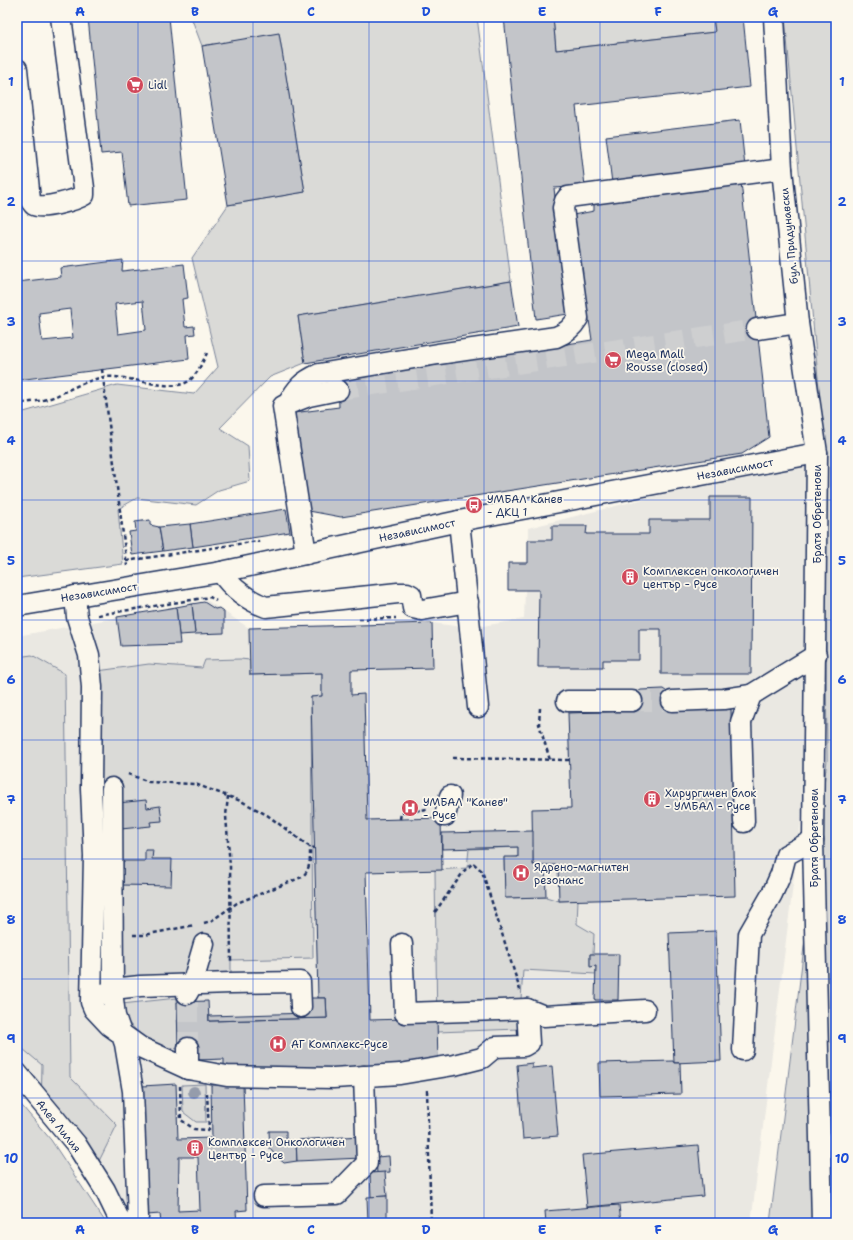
<svg xmlns="http://www.w3.org/2000/svg" width="853" height="1240" font-family="'Shantell Sans',sans-serif">
	<style>
		.built { fill: #eae8e2 }
		.green { fill: #dadad7; stroke: #7a849a }
		.building { fill: #c3c5c9; stroke: #1b2f5e; fill-rule: evenodd }
		.lines { fill: none; stroke-linecap: round; stroke-linejoin: round }
		.minor-tunnel { stroke: #cecfd0; stroke-width: 20; stroke-dasharray: 20 10; stroke-linecap: butt }
		.minor-casing { stroke: #1b2f5e; stroke-width: 23 }
		.path { stroke: #1b2f5e; stroke-width: 2.5; stroke-dasharray: 4 3; stroke-linecap: butt }
		.minor { stroke: #fbf7ec; stroke-width: 20 }
		.tree { fill: #959cab }
		.grid { fill: none; stroke: #1d4ed8; stroke-width: 1; stroke-opacity: 0.55 }
		.labels { text-anchor: middle; stroke-width: 3.5; stroke-linejoin: round; paint-order: stroke }
		.poi-label { font-size: 11px; fill: #1b2f5e; stroke: #fbf7ec; text-anchor: start }
		.street-label { font-size: 11px; fill: #1b2f5e; stroke: #fbf7ec }
		.neatline { fill: none; stroke: #1d4ed8; stroke-width: 1.5 }
		.grid-label { font-size: 13px; text-anchor: middle; font-weight: bold; fill: #1d4ed8 }
	</style>
	<rect width="100%" height="100%" fill="#fbf7ec"/>
	<filter id="ink" filterUnits="userSpaceOnUse"><feTurbulence type="fractalNoise" baseFrequency=".025" numOctaves="2"/><feDisplacementMap in="SourceGraphic" scale="8" xChannelSelector="R" yChannelSelector="G"/><feConvolveMatrix kernelMatrix="1 2 1 2 8 2 1 2 1" color-interpolation-filters="sRGB"/></filter>
	<g filter="url(#ink)">
		<!-- built -->
		<path class="built" d="M811 457 809 755 751 1223H121L17 1073V636L208 601 249 628 432 623 471 628 524 619 525 590H508V563H528V528Z"/>
		<!-- green -->
		<g class="green">
			<path d="M191 17H477L511 281 298 316 305 363 270 377 220 428 248 446 250 481 219 490 196 505 137 498 118 509 123 564 17 578V414L117 385 194 394 218 367 192 258 228 205 305 192 279 34 202 46Z"/>
			<path d="M553 17H713L715 32 556 50Z"/>
			<path d="M785 17H836V1223H770L827 760 824 443Z"/>
			<path d="M32 655 65 674 70 1077 117 1125 88 1183 41 1110 42 1065 17 1044V657Z"/>
			<path d="M240 659 250 660V675L322 673V696L311 697 313 958 231 960V983L95 993 90 672 149 664 202 668 205 660Z"/>
			<path d="M518 847V857L504 858 505 898 546 897 559 901 578 900 577 924 594 934 593 954H590V966H596V974L523 970 519 1029 437 1032 435 870 467 868 469 849Z"/>
			<path d="M177 998 178 1049C151 1046 140 1034 121 1016L122 1004Z"/>
			<path d="M205 1084 206 1122H196L183 1112 182 1085Z"/>
			<path d="M17 1100 51 1140 106 1223H17Z"/>
		</g>
		<!-- building -->
		<g class="building">
			<path d="M88 17H169L187 200 128 206 122 152 101 154Z"/>
			<path d="M504 17H553L556 50 715 32 713 17H743L750 87 576 106 585 186 554 188 568 314 536 319Z"/>
			<path d="M279 33 305 192 228 205 202 46Z"/>
			<path d="M740 120 745 167 612 183 606 136Z"/>
			<path d="M741 182 769 437 742 454 341 517 309 511 293 413 339 407 338 381 592 340 573 215 594 211V203Z"/>
			<path d="M123 260 122 271 184 264 188 298 182 299 185 327 194 326 195 334 187 335 189 359 17 380V282L61 277 60 268ZM143 301 146 330 118 334 115 304ZM70 309 73 338 42 341 39 313Z"/>
			<path d="M511 281 518 327 305 363 298 316Z"/>
			<path d="M710 497H752L751 674H661V629H639V660H603V667H538L539 590H508V563H528V540H552V526H587L586 534H649V520H710Z"/>
			<path d="M286 509 290 532 193 547 190 524Z"/>
			<path d="M150 520V525L159 527 163 551 132 555 129 532 136 531 135 522Z"/>
			<path d="M190 524 193 547 163 551 159 527Z"/>
			<path d="M204 602 215 609 219 608 224 612V633L195 634 192 604Z"/>
			<path d="M192 604 195 634 179 635 176 607Z"/>
			<path d="M176 607 180 644 121 646 117 617Z"/>
			<path d="M432 623 433 668 351 670V695L364 694 367 820 441 818 442 870 366 872 370 1020 437 1018 438 1066 224 1072V1059L198 1060V1048L178 1049 177 1002 208 1001 209 1021 327 1018 326 998H318L311 697 322 696V673L250 675 249 628Z"/>
			<path d="M663 689 670 694 672 711 731 709 735 896 559 901 558 865H533L532 809 571 808 568 713 631 711 632 695 641 690Z"/>
			<path d="M146 800 147 808 160 806 162 821 150 822 151 826 121 829 118 803Z"/>
			<path d="M533 831V865H545L546 897 505 898 504 857H518V847L442 849V833Z"/>
			<path d="M145 850H153L152 859H172L171 886 122 885 123 861H145Z"/>
			<path d="M716 931 721 1061 674 1063 669 933Z"/>
			<path d="M590 954H619L618 1000H595L596 966 590 967Z"/>
			<path d="M309 998H326L327 1018 209 1021V1016L309 1013Z"/>
			<path d="M673 1061 674 1063H680L681 1094 600 1096 599 1063Z"/>
			<path d="M532 1063V1068L552 1066 558 1136 523 1139 517 1065Z"/>
			<path d="M176 1084 178 1139 212 1138 211 1085 243 1084 247 1210 236 1211 237 1223H161L160 1214 147 1215 142 1086ZM179 1157H198L200 1210 178 1211Z"/>
			<path d="M269 1131H286V1139L296 1142 297 1161 284 1163 277 1157 270 1149Z"/>
			<path d="M360 1136 361 1158 297 1161 296 1140Z"/>
			<path d="M698 1145 703 1196 587 1207 582 1155Z"/>
			<path d="M389 1156 390 1172 377 1173 376 1157Z"/>
			<path d="M385 1172 387 1196 371 1197 370 1173Z"/>
			<path d="M387 1196V1223H368L367 1197Z"/>
			<path d="M619 1205 621 1223H546L545 1211Z"/>
		</g>
		<g class="lines">
			<!-- minor-tunnel -->
			<g class="minor-tunnel">
				<path d="M338 390 757 329"/>
				<path d="M632 701H672"/>
				<path d="M188 1002V1048"/>
			</g>
			<!-- minor casing -->
			<g class="minor-casing">
				<g id="minor">
					<path d="M774 17 782 169 798 323 817 453 813 840 822 1223"/>
					<path d="M17 69 30 200C31 201 32 203 34 205 42 210 76 200 84 195V188L61 17"/>
					<path d="M757 329 798 323"/>
					<path d="M288 404C297 387 302 382 319 374L438 354 556 337C566 333 572 328 578 318L563 208 565 201 568 197 782 169"/>
					<path d="M459 521 478 707"/>
					<path d="M306 554 283 406 309 396 338 390"/>
					<path d="M221 572C231 588 249 601 266 607L398 593H407L411 595 413 608 422 610 468 602"/>
					<path d="M75 596 77 617 89 655 92 687 91 788 94 856 91 1002 94 1009 109 1025 140 1047 188 1069 227 1076 333 1078 400 1074 454 1065 482 1058 495 1047 524 1046 529 1043 527 1009"/>
					<path d="M17 606 221 572 459 521 817 453"/>
					<path d="M567 701H632"/>
					<path d="M672 701 724 699 751 695"/>
					<path d="M112 788 113 999 115 1016 125 1044 133 1091 138 1218"/>
					<path d="M445 816 450 796"/>
					<path d="M744 822 741 722 751 695 816 655"/>
					<path d="M402 944 405 1013 527 1009 544 1016 645 1010"/>
					<path d="M101 994 108 993 113 989 140 986 231 983 300 982 301 1007"/>
					<path d="M187 994 192 985 204 944"/>
					<path d="M188 1048V1069"/>
					<path d="M743 1050 749 934 772 894 781 874 786 855 813 840"/>
					<path d="M17 1073 76 1144 105 1190 121 1223"/>
					<path d="M264 1196 337 1194 367 1163 364 1076"/>
				</g>
			</g>
			<!-- path -->
			<g class="path">
				<path d="M102 369 127 566"/>
				<path d="M22 403C33 402 48 400 58 395 72 388 88 380 104 377 128 374 169 394 189 381 197 375 203 361 207 353"/>
				<path d="M126 561 258 541V543"/>
				<path d="M98 615 210 597 216 601"/>
				<path d="M359 619 396 618"/>
				<path d="M540 708 539 724 550 760"/>
				<path d="M453 758 569 760"/>
				<path d="M128 774 149 782 195 784 241 801 267 815 310 847 314 848"/>
				<path d="M228 796 226 816 230 866 231 963"/>
				<path d="M400 819 401 813 427 809"/>
				<path d="M435 912 464 871 473 863 482 871 520 990"/>
				<path d="M204 923 211 921 237 903 302 877C311 869 310 859 310 847"/>
				<path d="M133 935H144L195 925"/>
				<path d="M180 1086 181 1120 194 1129 209 1130 207 1093"/>
				<path d="M427 1090 431 1223"/>
			</g>
			<!-- minor -->
			<use href="#minor" class="minor"/>
		</g>
		<!-- trees -->
		<circle class="tree" cx="194" cy="1092" r="6"/>
	</g>
	<!-- grid -->
	<path class="grid" d="M138 17V1223M253 17V1223M369 17V1223M484 17V1223M600 17V1223M715 17V1223M17 142H836M17 261H836M17 381H836M17 500H836M17 620H836M17 740H836M17 859H836M17 979H836M17 1098H836"/>
	<!-- icons -->
	<defs>
		<g id="supermarket-disc" transform="scale(0.9)"><circle r="9.5" fill="#d1495b" stroke="#fbf7ec"/><path d="M-6-5.5h2.5l.6 2H6L4.5 2H-2.5L-4.4-4H-6ZM-1.5 3.2a1.3 1.3 0 1 0 .1 0ZM3 3.2a1.3 1.3 0 1 0 .1 0Z" fill="#fff"/></g>
		<g id="bus-disc" transform="scale(0.9)"><circle r="9.5" fill="#d1495b" stroke="#fbf7ec"/><path d="M-5-6H5V4H4V6H2V4H-2V6H-4V4H-5ZM-3.5-4V0h7V-4ZM-3.5 1.2v1.5H-2V1.2ZM2 1.2v1.5H3.5V1.2Z" fill="#fff"/></g>
		<g id="building-disc" transform="scale(0.9)"><circle r="9.5" fill="#d1495b" stroke="#fbf7ec"/><path d="M-4-6H4V6H1V3H-1V6H-4ZM-2.5-4.3h1.7v1.8h-1.7ZM.8-4.3h1.7v1.8H.8ZM-2.5-1h1.7V.8h-1.7ZM.8-1h1.7V.8H.8Z" fill="#fff"/></g>
		<g id="hospital-disc" transform="scale(0.9)"><circle r="9.5" fill="#d1495b" stroke="#fbf7ec"/><path d="M-5-5h3v3.5h4V-5h3V5h-3V1.5h-4V5h-3Z" fill="#fff"/></g>
	</defs>
	<g fill-rule="evenodd">
		<use href="#supermarket-disc" x="135" y="85"/>
		<use href="#supermarket-disc" x="613" y="360"/>
		<use href="#bus-disc" x="474" y="505"/>
		<use href="#building-disc" x="630" y="577"/>
		<use href="#building-disc" x="652" y="799"/>
		<use href="#hospital-disc" x="410" y="808"/>
		<use href="#hospital-disc" x="521" y="873"/>
		<use href="#hospital-disc" x="278" y="1044"/>
		<use href="#building-disc" x="195" y="1148"/>
	</g>
	<g class="labels">
		<!-- poi labels -->
		<g class="poi-label">
			<text x="148" y="89">Lidl</text>
			<text x="626" y="358">Mega Mall<tspan x="626" dy="13">Rousse (closed)</tspan></text>
			<text x="487" y="503">УМБАЛ Канев<tspan x="487" dy="13">- ДКЦ 1</tspan></text>
			<text x="643" y="575">Комплексен онкологичен<tspan x="643" dy="13">център - Русе</tspan></text>
			<text x="665" y="797">Хирургичен блок<tspan x="665" dy="13">- УМБАЛ - Русе</tspan></text>
			<text x="423" y="806">УМБАЛ "Канев"<tspan x="423" dy="13">- Русе</tspan></text>
			<text x="534" y="871">Ядрено-магнитен<tspan x="534" dy="13">резонанс</tspan></text>
			<text x="291" y="1048">АГ Комплекс-Русе</text>
			<text x="208" y="1146">Комплексен Онкологичен<tspan x="208" dy="13">Център - Русе</tspan></text>
		</g>
		<!-- street labels -->
		<g class="street-label">
			<text transform="translate(789 236) rotate(-96)" y="4">бул. Придунавски</text>
			<text transform="translate(735 469) rotate(-11)" y="4">Независимост</text>
			<text transform="translate(817 514) rotate(-90)" y="4">Братя Обретенови</text>
			<text transform="translate(417 530) rotate(-12)" y="4">Независимост</text>
			<text transform="translate(99 592) rotate(-9)" y="4">Независимост</text>
			<text transform="translate(814 838) rotate(-90)" y="4">Братя Обретенови</text>
			<text transform="translate(59 1126) rotate(51)" y="4">Алея Лилия</text>
		</g>
	</g>
	<!-- margin -->
	<rect width="853" height="1240" fill="none" stroke="#fbf7ec" stroke-width="44"/>
	<rect x="22" y="22" width="809" height="1196" class="neatline"/>
	<g class="grid-label">
		<text x="80" y="16">A</text>
		<text x="195" y="16">B</text>
		<text x="311" y="16">C</text>
		<text x="426" y="16">D</text>
		<text x="542" y="16">E</text>
		<text x="658" y="16">F</text>
		<text x="773" y="16">G</text>
		<text x="11" y="86">1</text>
		<text x="842" y="86">1</text>
		<text x="11" y="206">2</text>
		<text x="842" y="206">2</text>
		<text x="11" y="326">3</text>
		<text x="842" y="326">3</text>
		<text x="11" y="445">4</text>
		<text x="842" y="445">4</text>
		<text x="11" y="565">5</text>
		<text x="842" y="565">5</text>
		<text x="11" y="684">6</text>
		<text x="842" y="684">6</text>
		<text x="11" y="804">7</text>
		<text x="842" y="804">7</text>
		<text x="11" y="924">8</text>
		<text x="842" y="924">8</text>
		<text x="11" y="1043">9</text>
		<text x="842" y="1043">9</text>
		<text x="11" y="1163">10</text>
		<text x="842" y="1163">10</text>
		<text x="80" y="1234">A</text>
		<text x="195" y="1234">B</text>
		<text x="311" y="1234">C</text>
		<text x="426" y="1234">D</text>
		<text x="542" y="1234">E</text>
		<text x="658" y="1234">F</text>
		<text x="773" y="1234">G</text>
	</g>
</svg>
